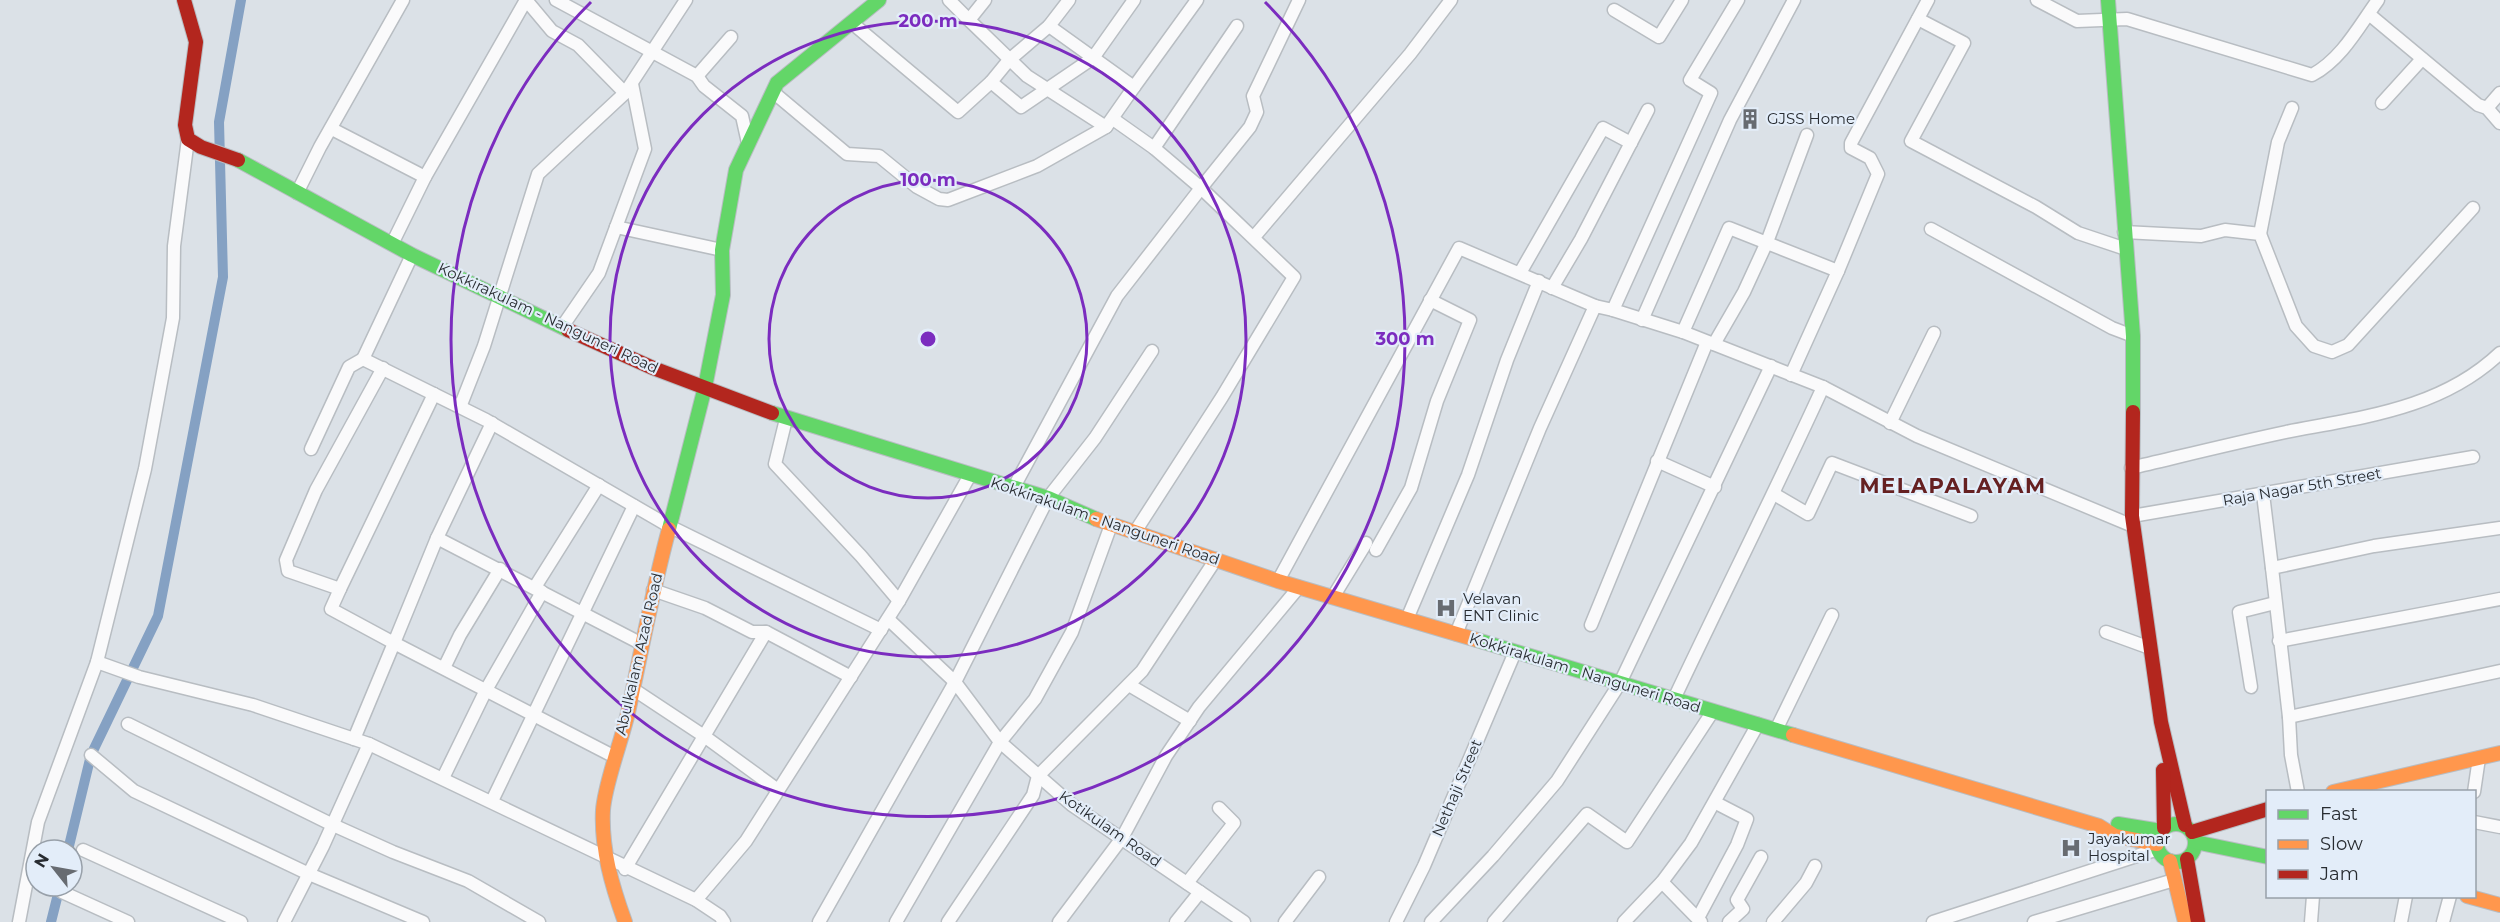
<svg xmlns="http://www.w3.org/2000/svg" width="2500" height="922" font-family="Montserrat,sans-serif">
	<style>
		.lines { fill: none; stroke-linecap: round; stroke-linejoin: round }
		.canal { stroke: #85a1c3; stroke-width: 10 }
		.street-casing { stroke: #b8bdc2; stroke-width: 15 }
		.fast-casing { stroke: #b8bdc2; stroke-width: 16 }
		.slow-casing { stroke: #b8bdc2; stroke-width: 16 }
		.jam-casing { stroke: #b8bdc2; stroke-width: 16 }
		.street { stroke: #fafafb; stroke-width: 12 }
		.fast { stroke: #63d668; stroke-width: 14 }
		.slow { stroke: #ff974d; stroke-width: 14 }
		.jam { stroke: #b3261e; stroke-width: 14 }
		.ring { fill: none; stroke: #7b2cbf; stroke-width: 3 }
		.labels { text-anchor: middle; stroke-width: 4.5; stroke-linejoin: round; paint-order: stroke }
		.poi-label { font-size: 15px; fill: #282c31; stroke: #e3edf9; text-anchor: start }
		.street-label { font-size: 15px; fill: #282c31; stroke: #e3edf9 }
		.district-label { font-size: 21px; font-weight: bold; letter-spacing: 1.5px; fill: #652021; stroke: #e3edf9 }
		.centre { fill: #7b2cbf; stroke: #e3edf9; stroke-width: 3 }
		.ring-label { font-size: 18px; text-anchor: middle; font-weight: bold; fill: #7b2cbf; stroke: #e3edf9; stroke-width: 4.5; stroke-linejoin: round; paint-order: stroke }
	</style>
	<rect width="100%" height="100%" fill="#dbe1e7"/>
	<g class="lines">
		<!-- canal -->
		<g class="canal">
			<path d="M68 850 91 755 158 616 223 277 219 122 241 0"/>
			<path d="M51 922 60 886"/>
		</g>
		<!-- street casing -->
		<g class="street-casing">
			<g id="street">
				<path d="M526 0 552 31 578 45 625 93"/>
				<path d="M556 0 697 76 704 86 742 116 748 143"/>
				<path d="M949 0 969 20"/>
				<path d="M985 0 969 20 1027 76 1106 127 1134 87 1049 26 1069 0"/>
				<path d="M1738 0 1690 80 1711 93 1613 310 1683 332 1823 387 1917 436 2133 526"/>
				<path d="M2037 0 2077 21 2127 19 2312 75C2342 59 2359 26 2378 0"/>
				<path d="M1614 10 1659 37 1682 0"/>
				<path d="M2370 15 2478 105 2487 108 2500 123"/>
				<path d="M1918 19 1964 43 1911 141 2036 207 2078 233 2126 249"/>
				<path d="M852 23 958 112 991 82 1021 107 1093 58 1134 0"/>
				<path d="M697 76 731 37"/>
				<path d="M991 82 1009 60 1049 26"/>
				<path d="M1134 87 1197 0"/>
				<path d="M773 92 847 154 879 156 917 187 939 199 948 200 1037 166 1106 127"/>
				<path d="M2382 103 2422 59"/>
				<path d="M2487 108 2500 93"/>
				<path d="M1113 119 1154 148 1237 26"/>
				<path d="M332 129 425 177"/>
				<path d="M297 193 320 147 403 0"/>
				<path d="M616 227 722 250"/>
				<path d="M1931 229 2112 328 2133 336"/>
				<path d="M2124 232 2201 236 2225 230 2260 234 2296 326 2314 346 2332 352 2348 345 2473 208"/>
				<path d="M2260 234 2278 142 2292 108"/>
				<path d="M1254 237 1410 54 1451 0"/>
				<path d="M393 242 425 177 526 0"/>
				<path d="M412 255 363 359 486 420 669 526 881 630"/>
				<path d="M1838 271 1878 174 1870 158 1851 148V143L1928 0"/>
				<path d="M1520 273 1603 128 1631 143"/>
				<path d="M1552 288 1581 239 1648 110"/>
				<path d="M1642 320 1730 120 1794 0"/>
				<path d="M562 327 599 273 645 149 632 84"/>
				<path d="M1683 332 1729 228 1838 271 1791 375"/>
				<path d="M1714 344 1744 292 1767 242 1807 135"/>
				<path d="M460 407 484 346 538 174 625 93 686 0"/>
				<path d="M786 419 775 464 861 556 899 601"/>
				<path d="M492 423 437 538 642 644"/>
				<path d="M1890 423 1934 333"/>
				<path d="M311 449 349 367 363 359"/>
				<path d="M1657 461 1715 487"/>
				<path d="M2131 468C2182 456 2234 443 2286 432 2363 417 2441 409 2500 353"/>
				<path d="M1014 487 1117 296 1201 188 1154 148"/>
				<path d="M1774 494 1808 514 1832 463 1971 516"/>
				<path d="M2263 494 2272 568"/>
				<path d="M2132 516 2473 457"/>
				<path d="M1135 532 1222 397 1294 277 1201 188 1250 127 1257 112 1253 96 1299 0"/>
				<path d="M437 538 394 643 615 757"/>
				<path d="M1376 550 1411 488 1437 401 1470 320 1430 300"/>
				<path d="M1278 581 1459 248 1595 306"/>
				<path d="M340 589 434 394"/>
				<path d="M653 590 705 608 752 632H766"/>
				<path d="M1333 597 1366 543"/>
				<path d="M888 619 955 682 1000 742 1072 805 1244 922"/>
				<path d="M1407 619 1468 475 1507 360 1539 281"/>
				<path d="M1591 625 1707 342"/>
				<path d="M2106 632 2150 648"/>
				<path d="M1456 634 1540 428 1595 306 1613 310"/>
				<path d="M2279 641 2500 599"/>
				<path d="M97 662 139 677 253 705 369 744 696 900 720 916 724 922"/>
				<path d="M444 668 460 635 500 569"/>
				<path d="M1129 685 1190 721"/>
				<path d="M2251 687 2239 612 2275 603"/>
				<path d="M633 689 704 736 778 790"/>
				<path d="M1674 699C1723 595 1775 492 1823 387"/>
				<path d="M2289 717 2500 671"/>
				<path d="M128 724 333 825 393 852 468 881 539 922"/>
				<path d="M1776 730 1832 615"/>
				<path d="M354 739 394 643 331 609 340 589 288 571 286 560 316 490 383 368"/>
				<path d="M91 755 134 791 309 874 423 922"/>
				<path d="M443 778 486 690 542 592 535 587 599 485"/>
				<path d="M2298 792 2291 755 2289 717 2272 568 2374 546 2500 528"/>
				<path d="M2474 792 2479 758"/>
				<path d="M492 801 634 506"/>
				<path d="M2474 822 2500 827"/>
				<path d="M83 850 241 922"/>
				<path d="M625 869 766 632 851 677"/>
				<path d="M1662 882 1701 922"/>
				<path d="M1187 883 1234 823 1219 808"/>
				<path d="M62 892 128 922"/>
				<path d="M696 900 746 841 899 601 970 475"/>
				<path d="M1698 918 1737 845 1747 819 1716 803"/>
				<path d="M19 922 38 822 97 662 145 469 173 318 174 246 188 139"/>
				<path d="M284 922 323 846 369 744"/>
				<path d="M819 922 955 682 1048 498 1095 438 1152 351"/>
				<path d="M896 922 1000 742 1035 699 1072 632 1111 525"/>
				<path d="M948 922 1033 795 1038 776 1142 671 1216 559"/>
				<path d="M1059 922 1122 838 1166 756 1199 707 1299 587"/>
				<path d="M1176 922 1200 892"/>
				<path d="M1285 922 1319 877"/>
				<path d="M1396 922 1424 866 1515 652"/>
				<path d="M1431 922 1493 856 1557 781 1620 683 1771 366"/>
				<path d="M1494 922 1587 814 1627 842 1713 711"/>
				<path d="M1624 922 1662 882 1691 843 1758 724"/>
				<path d="M1729 922 1743 909 1737 900 1761 857"/>
				<path d="M1773 922 1806 883 1815 866"/>
				<path d="M1933 922 2158 849"/>
				<path d="M2034 922 2174 880"/>
				<path d="M2311 922 2313 896"/>
				<path d="M2401 922 2406 896"/>
				<path d="M2443 922 2450 896"/>
			</g>
		</g>
		<!-- fast casing -->
		<g class="fast-casing">
			<g id="fast">
				<path d="M2108 0 2133 336V412"/>
				<path d="M238 160 412 255 568 330"/>
				<path d="M772 413 1048 498 1096 519"/>
				<path d="M669 529 705 387 723 295 722 250 736 170 777 83 879 0"/>
				<path d="M1477 640 1793 735"/>
				<circle cx="2176" cy="843" r="19"/>
				<path d="M2118 824 2161 831"/>
				<path d="M2195 842 2268 857"/>
			</g>
		</g>
		<!-- slow casing -->
		<g class="slow-casing">
			<g id="slow">
				<path d="M1096 519 1278 581 1477 640"/>
				<path d="M1793 735 2099 826 2115 836 2157 844"/>
				<path d="M2333 792 2500 753"/>
				<path d="M2170 861 2185 922"/>
				<path d="M2467 896 2500 905"/>
				<path d="M625 922C612 886 601 849 603 810 605 782 623 738 629 708 642 648 653 588 669 529"/>
			</g>
		</g>
		<!-- jam casing -->
		<g class="jam-casing">
			<g id="jam">
				<path d="M184 0 196 42 185 125 188 139 201 147 238 160"/>
				<path d="M568 330 653 368 772 413"/>
				<path d="M2133 412 2132 516 2161 722 2185 825"/>
				<path d="M2163 770 2164 828"/>
				<path d="M2192 832 2268 809"/>
				<path d="M2187 859 2198 922"/>
			</g>
		</g>
		<!-- street -->
		<use href="#street" class="street"/>
		<!-- fast -->
		<use href="#fast" class="fast"/>
		<!-- slow -->
		<use href="#slow" class="slow"/>
		<!-- jam -->
		<use href="#jam" class="jam"/>
	</g>
	<!-- distance rings -->
	<g class="ring">
		<circle cx="928" cy="339" r="159"/>
		<circle cx="928" cy="339" r="318"/>
		<path d="M1265 2A477 477 0 1 1 591 2"/>
	</g>
	<!-- icons -->
	<defs>
		<g id="building-bare" transform="scale(1.62)"><path d="M-4-6H4V6H1V3H-1V6H-4ZM-2.5-4.3h1.7v1.8h-1.7ZM.8-4.3h1.7v1.8H.8ZM-2.5-1h1.7V.8h-1.7ZM.8-1h1.7V.8H.8Z" fill="#676b71" stroke="#e3edf9" stroke-width="2.5" paint-order="stroke"/></g>
		<g id="hospital-bare" transform="scale(1.62)"><path d="M-5-5h3v3.5h4V-5h3V5h-3V1.5h-4V5h-3Z" fill="#676b71" stroke="#e3edf9" stroke-width="2.5" paint-order="stroke"/></g>
	</defs>
	<g fill-rule="evenodd">
		<use href="#building-bare" x="1750" y="119"/>
		<use href="#hospital-bare" x="1446" y="608"/>
		<use href="#hospital-bare" x="2071" y="848"/>
	</g>
	<g class="labels">
		<!-- poi labels -->
		<g class="poi-label">
			<text x="1767" y="124">GJSS Home</text>
			<text x="1463" y="604">Velavan<tspan x="1463" dy="17">ENT Clinic</tspan></text>
			<text x="2088" y="844">Jayakumar<tspan x="2088" dy="17">Hospital</tspan></text>
		</g>
		<!-- street labels -->
		<g class="street-label">
			<text transform="translate(548 318) rotate(25)" y="5">Kokkirakulam - Nanguneri Road</text>
			<text transform="translate(2302 487) rotate(-10)" y="5">Raja Nagar 5th Street</text>
			<text transform="translate(1105 521) rotate(19)" y="5">Kokkirakulam - Nanguneri Road</text>
			<text transform="translate(639 654) rotate(-77)" y="5">Abulkalam Azad Road</text>
			<text transform="translate(1585 673) rotate(17)" y="5">Kokkirakulam - Nanguneri Road</text>
			<text transform="translate(1457 788) rotate(-67)" y="5">Nethaji Street</text>
			<text transform="translate(1110 829) rotate(35)" y="5">Kotikulam Road</text>
		</g>
		<!-- district labels -->
		<g class="district-label">
			<text x="1953" y="493">MELAPALAYAM</text>
		</g>
	</g>
	<circle cx="928" cy="339" r="9" class="centre"/>
	<g class="ring-label">
		<text x="928" y="27">200 m</text>
		<text x="928" y="186">100 m</text>
		<text x="1405" y="345">300 m</text>
	</g>
	<!-- legend -->
	<rect x="2266" y="790" width="210" height="108" fill="#e3edf9" stroke="#98a0a9" stroke-width="1.5"/>
	<rect x="2278" y="810" width="30" height="9" fill="#63d668" stroke="#98a0a9" stroke-width="1.5"/>
	<text x="2320" y="820" font-size="18" fill="#282c31">Fast</text>
	<rect x="2278" y="840" width="30" height="9" fill="#ff974d" stroke="#98a0a9" stroke-width="1.5"/>
	<text x="2320" y="850" font-size="18" fill="#282c31">Slow</text>
	<rect x="2278" y="870" width="30" height="9" fill="#b3261e" stroke="#98a0a9" stroke-width="1.5"/>
	<text x="2320" y="880" font-size="18" fill="#282c31">Jam</text>
	<!-- north arrow -->
	<g transform="translate(54 868) rotate(301)"><circle r="28" fill="#e3edf9" stroke="#98a0a9" stroke-width="1.5"/>
	<path d="M0-4.5L10 22L0 15L-10 22Z" fill="#676b71"/>
	<text y="-9" font-size="16" font-weight="bold" text-anchor="middle" fill="#282c31">N</text>
	</g>
</svg>
